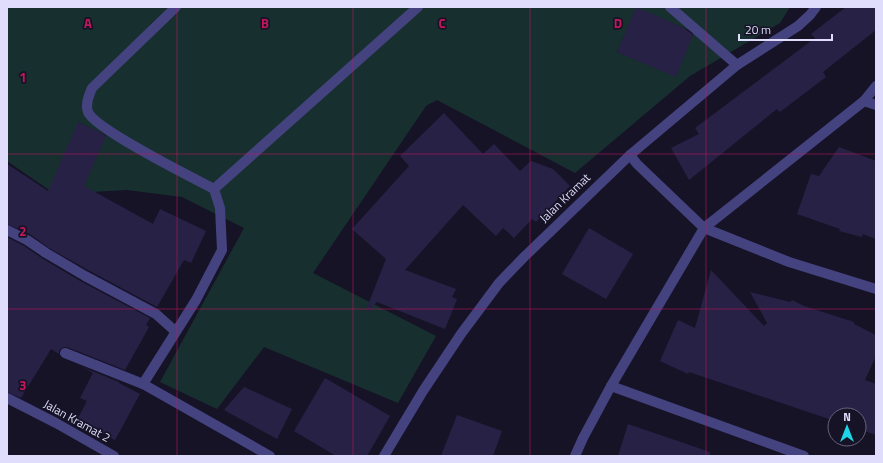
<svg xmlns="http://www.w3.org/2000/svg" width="883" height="463" font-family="'Titillium Web',sans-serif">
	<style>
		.green { fill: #17302f; fill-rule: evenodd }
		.building { fill: #282146 }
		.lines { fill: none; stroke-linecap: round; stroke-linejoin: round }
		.minor { stroke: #444380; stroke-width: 10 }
		.grid { fill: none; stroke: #c2185b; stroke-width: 1; stroke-opacity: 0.55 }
		.labels { text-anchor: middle; stroke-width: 3.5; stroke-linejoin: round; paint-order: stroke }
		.street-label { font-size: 12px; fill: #dfddfb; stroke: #161327 }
		.grid-label { font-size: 13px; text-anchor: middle; font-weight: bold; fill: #c2185b; stroke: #161327; stroke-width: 3.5; stroke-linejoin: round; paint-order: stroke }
	</style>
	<rect width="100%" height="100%" fill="#161327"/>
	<!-- green -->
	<path class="green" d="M7 7H790L780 23 690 76 575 173 437 100 426 106 313 273 436 336 398 403 264 347 217 409 160 382 244 228 182 197 127 190 55 194 7 161ZM636 8 694 32 676 76 617 52ZM78 122 106 135 95 161Z"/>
	<!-- building -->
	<g class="building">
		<path d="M636 7 684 28 693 35 676 77 617 52Z"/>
		<path d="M846 7H876V30L823 72 826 77 780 112 777 109 689 180 671 148 699 134 695 128 815 38 811 34Z"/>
		<path d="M444 113 483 154 494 144 520 171 531 161 553 169 570 186 536 222 532 219 514 238 503 228 496 236 463 205 405 270 456 289 452 297 457 299 445 329 377 302 368 312 366 310 386 259 352 229 409 166 400 156Z"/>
		<path d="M78 122 100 132 106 136 84 186 153 224 160 209 206 231 191 263 184 260 157 307 88 270 49 248 30 234 7 224V164L48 191Z"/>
		<path d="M839 147 876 161V239L863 234 862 237 839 231 840 229 797 214 811 174 819 176Z"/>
		<path d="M589 228 633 254 606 299 562 274Z"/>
		<path d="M7 237 24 246 43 259 82 282 150 318 146 325 149 327 125 370 67 347H64L59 350V354L51 349 21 398 7 392Z"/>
		<path d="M711 270 764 326 767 323 750 292 790 302 792 300 804 306 854 322V324L876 335V356L865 380 876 384V435L859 429V415H835V421L689 372 688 374 660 361 678 320 695 328Z"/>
		<path d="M82 367 119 382V383L140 394 115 440 77 420 87 401 80 398 93 373Z"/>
		<path d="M325 378 390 416 367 456H336L294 431Z"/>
		<path d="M244 387 292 409 277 439 224 410Z"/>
		<path d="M457 415 502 431 493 456H441Z"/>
		<path d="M628 424 710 452V456H618Z"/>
	</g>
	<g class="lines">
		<!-- minor -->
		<g class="minor">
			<path d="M670 7 737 65"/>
			<path d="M864 101 876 105"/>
			<path d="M630 155 637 164 704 228 789 262 876 289"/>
			<path d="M214 189 418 7"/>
			<path d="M7 230 27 240 46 253 85 276 156 314 175 331"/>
			<path d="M65 353 143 384 270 456"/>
			<path d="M143 384 196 300 222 250 220 208 214 189C193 178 95 129 88 112 85 104 89 95 92 88L176 7"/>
			<path d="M611 386 804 456"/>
			<path d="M7 398 56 423 114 456"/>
			<path d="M384 456 423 391 461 334 499 283 524 257 630 155 737 65 798 26 810 15 816 7"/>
			<path d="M575 456 583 438 611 386 704 228 864 101 876 86"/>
		</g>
	</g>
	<!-- grid -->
	<path class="grid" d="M177 7V456M353 7V456M530 7V456M706 7V456M7 154H876M7 309H876"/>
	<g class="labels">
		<!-- street labels -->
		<g class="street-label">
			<text transform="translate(565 198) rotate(-44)" y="4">Jalan Kramat</text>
			<text transform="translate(77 421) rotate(29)" y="4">Jalan Kramat 2</text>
		</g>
	</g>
	<g class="grid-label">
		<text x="88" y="28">A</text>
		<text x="265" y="28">B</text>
		<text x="442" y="28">C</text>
		<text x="618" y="28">D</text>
		<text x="23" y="82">1</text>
		<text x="23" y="236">2</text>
		<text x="23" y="390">3</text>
	</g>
	<!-- border -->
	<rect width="883" height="463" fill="none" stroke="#dfddfb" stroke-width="16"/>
	<!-- north arrow -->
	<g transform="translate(847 427)"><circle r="19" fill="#161327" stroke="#66647c"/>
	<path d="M0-3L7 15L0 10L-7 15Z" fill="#1ed5e6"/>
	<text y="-6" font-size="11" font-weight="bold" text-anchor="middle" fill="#dfddfb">N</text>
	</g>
	<!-- scale -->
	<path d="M739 34v6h93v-6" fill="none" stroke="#dfddfb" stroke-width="2"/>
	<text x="745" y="34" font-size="12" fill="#dfddfb" stroke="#161327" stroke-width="3" paint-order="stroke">20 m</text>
</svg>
